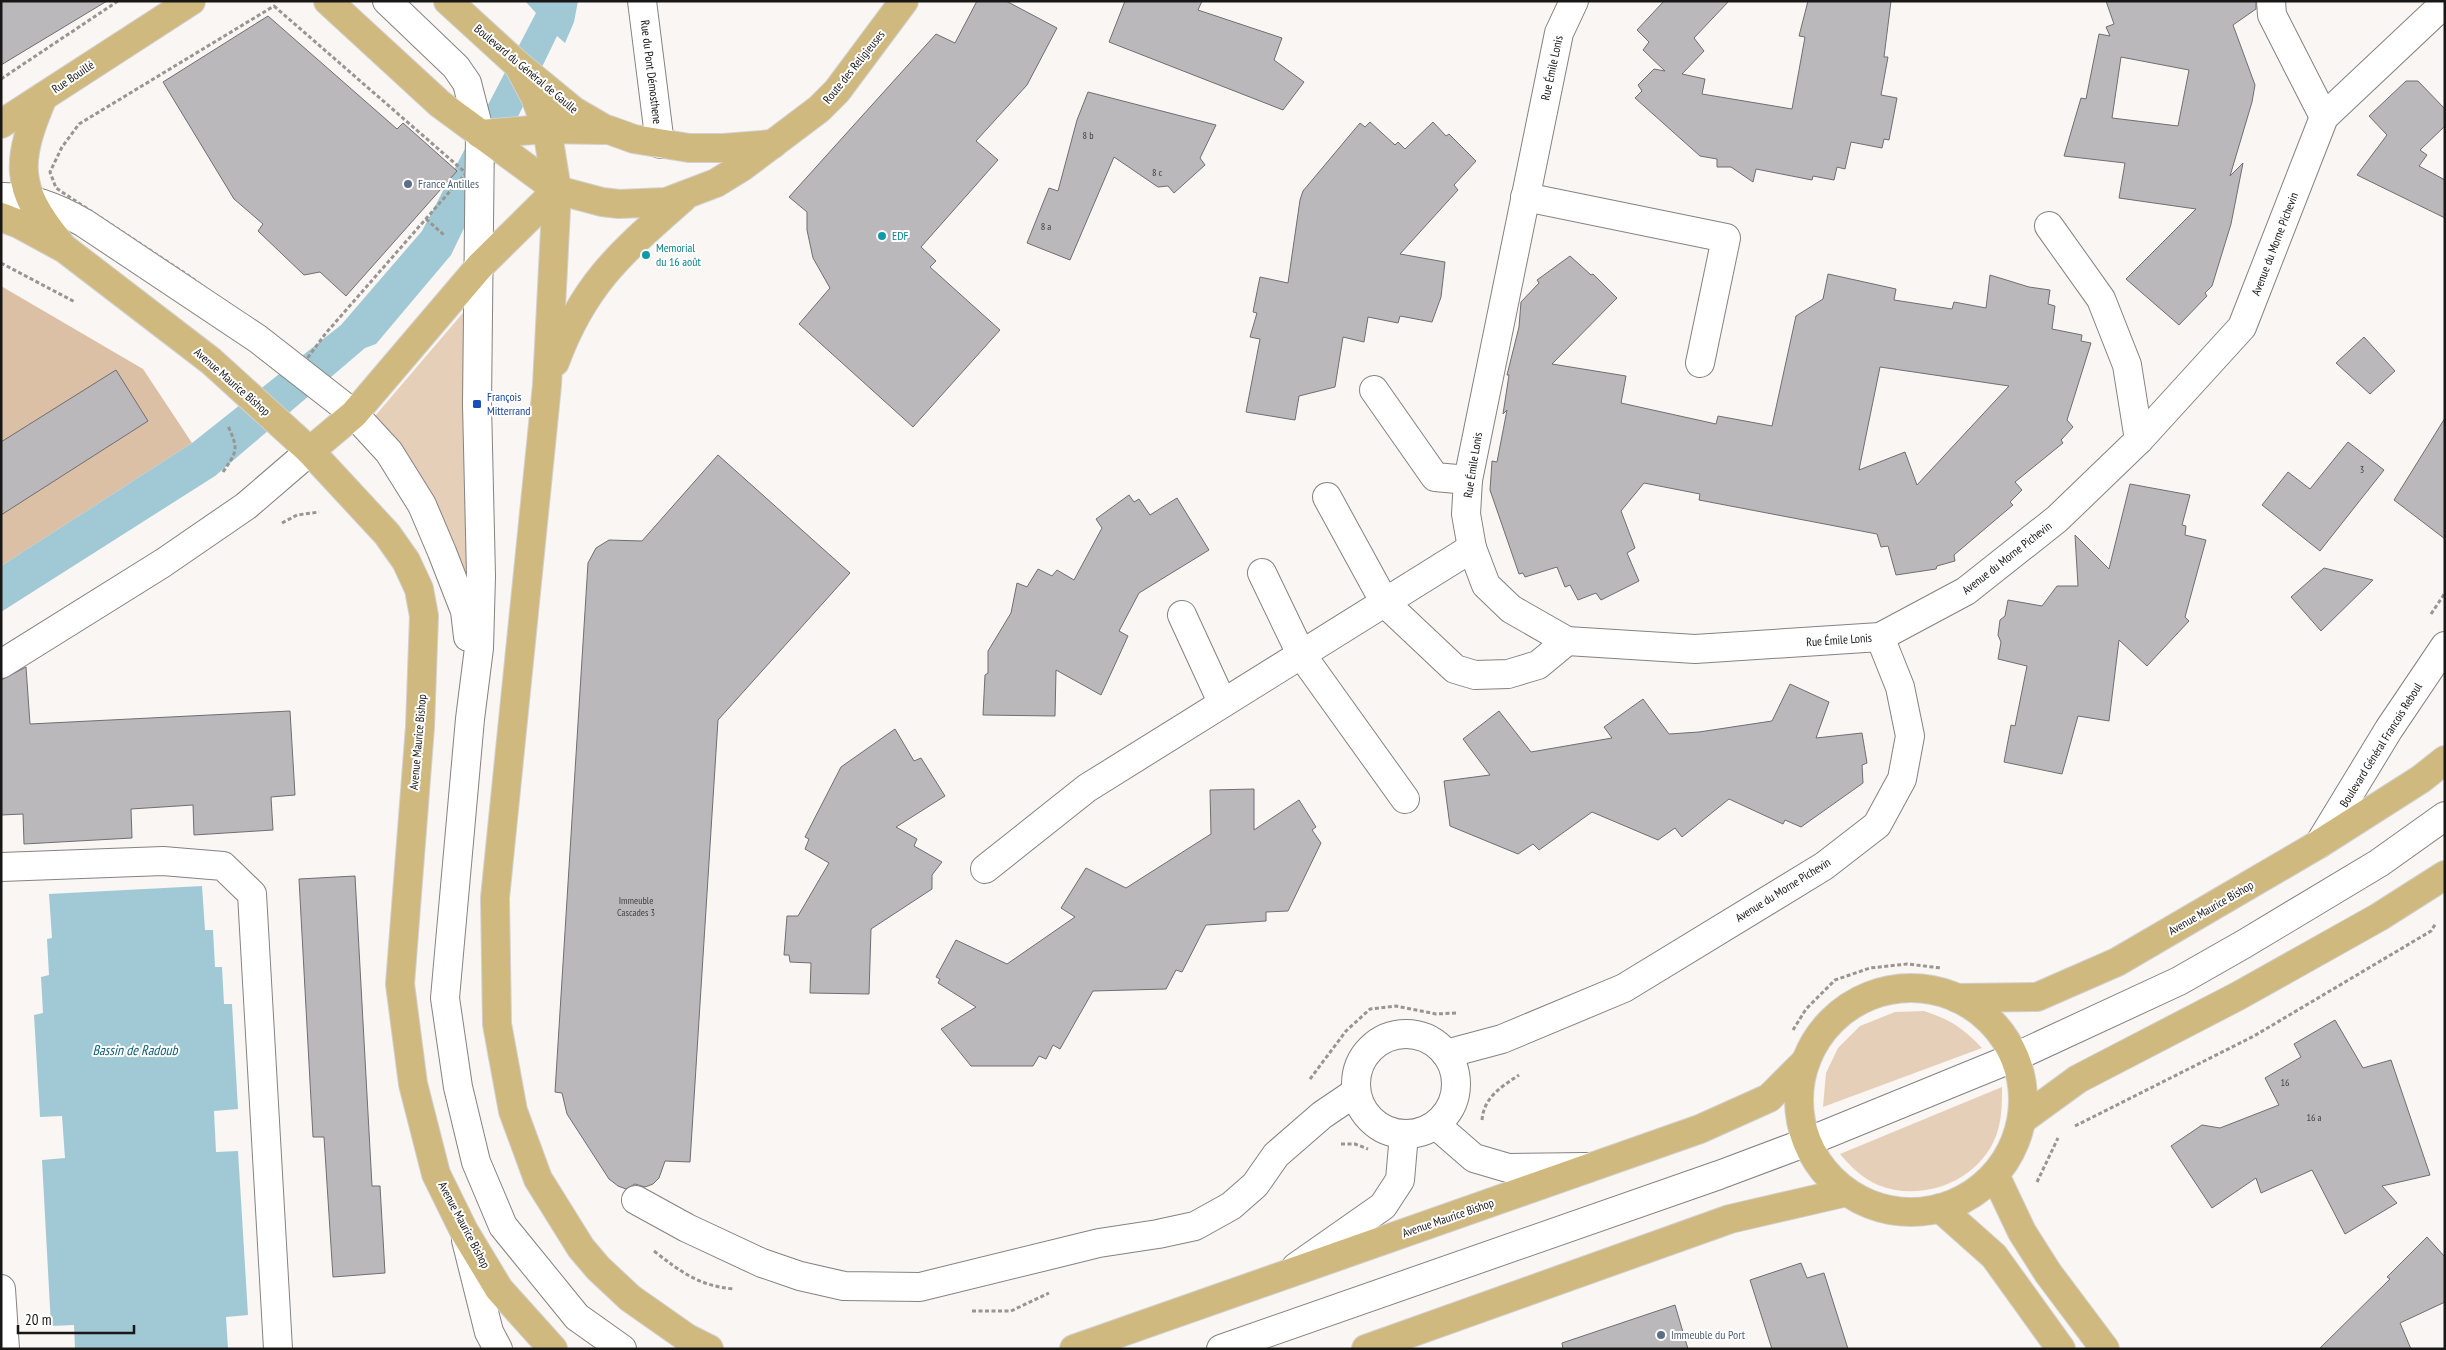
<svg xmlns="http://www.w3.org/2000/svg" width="2446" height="1350" font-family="'PT Sans Narrow',sans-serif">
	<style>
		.green { fill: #e6cfb9 }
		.forest { fill: #dbc0a6 }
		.water { fill: #a0c9d5 }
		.building { fill: #bbb8bb; stroke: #706e70; fill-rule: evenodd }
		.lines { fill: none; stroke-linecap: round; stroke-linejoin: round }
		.minor-casing { stroke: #858280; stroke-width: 30 }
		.major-casing { stroke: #d1d1d0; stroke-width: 30 }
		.path { stroke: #989593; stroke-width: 3; stroke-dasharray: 4 2.5; stroke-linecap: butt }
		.minor { stroke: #fff; stroke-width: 28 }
		.major { stroke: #d0b97e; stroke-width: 28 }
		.service-dot { fill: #5c6f8a; stroke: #fff; stroke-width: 2 }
		.culture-dot { fill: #0f9aa8; stroke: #fff; stroke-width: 2 }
		.transit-dot { fill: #1a4fb4; stroke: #fff; stroke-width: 2 }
		.labels { text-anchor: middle; stroke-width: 4; stroke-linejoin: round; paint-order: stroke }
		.number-label { font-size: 10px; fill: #423f3f }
		.street-label { font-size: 12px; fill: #191716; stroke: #fff }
		.service-label { font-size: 12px; fill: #4e5e75; stroke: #fff; text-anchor: start }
		.culture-label { font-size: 12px; fill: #0d838f; stroke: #fff; text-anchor: start }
		.transit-label { font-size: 12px; fill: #164399; stroke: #fff; text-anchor: start }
		.water-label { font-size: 14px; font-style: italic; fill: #106073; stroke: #fff }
	</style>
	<rect width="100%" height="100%" fill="#f9f6f3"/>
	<!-- green -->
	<g class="green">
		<path d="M468 307 471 590 453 542 397 446 375 416Z"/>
		<path d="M1924 1011C1951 1020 1963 1028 1982 1048L1823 1107 1826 1073 1838 1048 1860 1026 1895 1012Z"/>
		<path d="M2002 1087C2002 1103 2002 1120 1996 1136 1979 1181 1922 1203 1878 1185 1862 1178 1851 1167 1840 1154Z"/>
	</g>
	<!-- forest -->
	<path class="forest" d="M1 286 143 369 192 443 1 566Z"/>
	<!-- water -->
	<g class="water">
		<path d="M525 1H578L574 22 565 43 557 36 451 255 376 344 365 348 215 476 1 612V566L192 443 341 325 422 231 536 13Z"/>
		<path d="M202 886 205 930H213L215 967H222L224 1004H232L238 1109 214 1111 216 1152 238 1151 248 1315 226 1317 228 1349H75L74 1325 51 1326 42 1160 65 1158 62 1116 40 1117 34 1015 43 1013 41 977 49 975 47 939 52 938 49 894Z"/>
	</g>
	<!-- building -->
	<g class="building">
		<path d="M1 1H107L1 65Z"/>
		<path d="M977 1H1006L1057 28 1027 85 976 141 998 160 921 247 936 261 930 267 1000 330 913 427 799 324 830 288 813 258 807 230V212L789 197 936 34 955 43Z"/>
		<path d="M1125 1H1202L1198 10 1282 38 1274 60 1304 82 1283 110 1109 42Z"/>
		<path d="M1664 1H1729L1694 38 1704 51 1682 74 1705 79 1702 94 1792 109 1805 37 1799 36 1808 1H1891L1884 57H1888L1881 95 1897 98 1889 140 1884 139 1882 148 1851 142 1845 169 1837 167 1834 180 1813 176 1812 180 1756 169 1753 182 1731 167H1717V159L1700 156 1635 98 1642 91 1638 85 1654 69 1665 71 1643 50 1649 42 1637 30Z"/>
		<path d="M2106 1H2256V9L2233 25 2255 85 2252 102 2230 176 2243 163 2231 224 2212 286 2205 293 2207 296 2179 325 2126 279 2196 209 2119 198 2125 163 2064 156 2081 98 2086 99 2099 34 2110 36 2106 27 2114 24ZM2121 57 2189 70 2178 126 2112 118Z"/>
		<path d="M268 16 397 129 403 123 457 171 346 296 320 272 304 275 258 231 263 224 234 199 163 82Z"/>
		<path d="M2406 81H2418L2445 109V126L2420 150 2427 155 2419 166 2445 180V218L2357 175 2387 135 2369 116Z"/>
		<path d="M1088 92 1216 125 1200 158 1205 165 1174 193 1168 186 1158 187 1114 157 1070 260 1027 243 1049 188 1058 191 1077 120Z"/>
		<path d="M1370 122 1395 145 1398 142 1405 149 1433 122 1446 136 1449 134 1476 161 1454 185 1458 190 1400 254 1445 262 1441 297 1432 322 1400 316 1398 323 1368 317 1364 342 1343 337 1335 387 1299 396 1295 420 1246 412 1260 339 1250 337 1257 313 1253 312 1260 277 1288 283 1300 200 1303 191 1360 123 1365 127Z"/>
		<path d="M1570 256 1591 275 1593 274 1617 298 1552 364 1626 376 1621 403 1716 424 1718 416 1772 426 1796 316 1823 299 1828 274 1896 289 1894 300 1952 309 1954 302 1986 308 1990 275 2029 287 2050 290 2048 304 2055 306 2052 329 2082 335 2081 341 2091 343 2067 420 2073 427 2061 440 2063 443 2015 482 2022 490 2010 502 2013 505 1954 555 1955 561 1937 566 1936 569 1896 575 1888 546 1881 547 1877 534 1699 500 1700 494 1644 483 1621 511 1635 548 1627 553 1639 581 1601 600 1596 593 1578 600 1570 585 1565 587 1557 567 1525 577 1523 573 1519 574 1490 490 1492 461 1497 462 1507 410 1503 414 1509 375H1507L1519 327 1521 302 1539 283 1537 280ZM1880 367 2009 386 1917 485 1905 452 1859 470Z"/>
		<path d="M2364 337 2395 371 2370 394 2336 363Z"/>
		<path d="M116 370 148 421 1 515V442Z"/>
		<path d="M2445 418V539L2394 500Z"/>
		<path d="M2348 442 2384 470 2320 551 2262 505 2288 472 2310 489Z"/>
		<path d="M718 455 850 573 718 720 690 1162 665 1161 659 1178 653 1184 645 1187 635 1184 626 1189 618 1186 609 1179 567 1114 562 1093 555 1092 588 563 596 548 609 540 642 541Z"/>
		<path d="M2130 484 2190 495 2182 525 2186 526 2185 535 2206 540 2185 617 2189 621 2147 666 2119 640 2109 721 2078 716 2062 774 2004 762 2011 725 2015 726 2027 666 1998 659 2001 642 1998 635 2000 620 2005 616 2008 600 2042 606 2057 586H2078L2075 535 2109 569Z"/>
		<path d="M1129 495 1134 502 1139 499 1150 515 1177 498 1209 550 1139 593 1119 631 1128 636 1101 695 1056 670 1055 716 983 715 985 675 988 673V651L1011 613 1017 583 1027 587 1038 569 1052 576 1057 570 1074 580 1102 528 1096 519Z"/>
		<path d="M2324 568 2373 580 2321 631 2291 597Z"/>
		<path d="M26 667 30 724 290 711 295 795 271 797 273 830 194 835 193 805 131 809 132 838 24 844 23 814 1 815V680Z"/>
		<path d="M1790 684 1829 702 1816 738 1862 733 1867 763 1862 765 1863 783 1801 827 1785 820 1783 824 1729 799 1682 837 1675 828 1658 840 1592 812 1539 850 1533 844 1518 854 1450 826 1444 781 1490 775 1463 739 1499 711 1531 752 1612 738 1604 727 1643 699 1669 734 1699 732 1772 721Z"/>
		<path d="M895 729 914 761 921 758 945 796 896 827 917 839 914 846 942 862 932 875V889L871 929 869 994 810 993 811 963 790 962 789 955H784L787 916H798L829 863 805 849 809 839 805 837 841 767Z"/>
		<path d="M1254 789V830L1299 800 1316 827 1312 830 1321 843 1288 911 1266 912V921L1206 925 1182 972 1176 970 1166 989 1093 991 1060 1049 1053 1045 1046 1059 1039 1056 1033 1066H971L941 1029 976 1007 938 983 940 979 936 977 956 940 1007 964 1075 917 1061 908 1086 868 1126 888 1211 834 1210 790Z"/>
		<path d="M355 876 372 1186H380L385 1273 333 1277 324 1137H313L299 879Z"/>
		<path d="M2335 1020 2363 1068 2391 1060 2430 1175 2382 1186 2397 1203 2345 1234 2312 1170 2261 1193 2256 1178 2212 1208 2171 1146 2202 1125 2220 1128 2279 1105 2265 1078 2301 1057 2294 1044Z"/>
		<path d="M2427 1237 2445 1257V1302L2400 1323 2411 1349H2319L2390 1279 2387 1277Z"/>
		<path d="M1801 1263 1807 1278 1824 1273 1848 1349H1772L1750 1280Z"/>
		<path d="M1675 1305 1688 1349H1563L1562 1343Z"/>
	</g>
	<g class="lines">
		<!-- minor casing -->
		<g class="minor-casing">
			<g id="minor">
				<path d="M387 1 456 67 467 83 480 134 477 404 481 576 479 648 470 719 445 998 458 1087 476 1162 503 1226 577 1317 622 1349"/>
				<path d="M642 1 660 144"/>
				<path d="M1574 1 1559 33 1468 480 1466 514 1472 548 1486 585 1511 609 1567 641 1695 649 1880 637 1966 591 2057 519 2139 440 2242 327 2324 117 2445 3"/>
				<path d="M2271 1 2272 15 2324 117"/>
				<path d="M1 197C30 196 60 209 84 223L258 339 354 414 389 452 422 505 442 552 465 611 468 637"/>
				<path d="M1525 197 1726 238 1700 363"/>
				<path d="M2049 226 2101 299 2127 365 2139 440"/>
				<path d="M1374 390 1435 477 1468 480"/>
				<path d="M1327 497 1385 603 1455 669 1475 675 1508 674 1538 665 1567 641"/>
				<path d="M1262 573 1301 654 1405 799"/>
				<path d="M1182 615 1222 702"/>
				<path d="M1 664 163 563 246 506 310 451"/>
				<path d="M2319 844 2389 729 2445 646"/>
				<path d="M1 867 163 861 223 866 252 894 278 1349"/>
				<path d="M985 869 1087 788 1472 548"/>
				<circle cx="1406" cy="1084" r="50"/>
				<path d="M1446 1054 1502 1039 1624 988 1824 866 1877 825 1902 779 1910 736 1900 687 1880 637"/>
				<path d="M1436 1125 1474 1158 1508 1168 1586 1167"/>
				<path d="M636 1200 687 1228 762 1263 800 1276 844 1286 920 1287 1099 1243 1158 1234 1195 1226 1231 1206 1255 1185 1276 1155 1322 1115 1356 1092"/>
				<path d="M466 1240 489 1332 498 1349"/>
				<path d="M1296 1267 1383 1206 1400 1180 1404 1134"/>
				<path d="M1 1289 5 1349"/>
				<path d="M1221 1349 1719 1175 1807 1142 2015 1057 2179 981 2244 944 2379 863 2445 816"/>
			</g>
		</g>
		<!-- major casing -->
		<g class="major-casing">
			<g id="major">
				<path d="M328 1 440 104 557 190 602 202 619 204 666 202 716 183 742 167 819 109 837 91 904 1"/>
				<path d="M448 1 518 65 574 111 605 129"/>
				<path d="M518 65 535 97 547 129 557 190 547 385 495 898 497 1024 513 1111 538 1179 581 1248 598 1268 630 1298 687 1338 709 1349"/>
				<path d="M43 97C16 161 14 187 59 242"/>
				<path d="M1 124 191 1"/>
				<path d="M480 134 547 129 600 130H609L634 139 689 148H724L773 144"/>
				<path d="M1 217 19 224 65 249 211 361 310 451 387 534 406 561 419 589 424 616 420 727 400 984 413 1084 436 1174 464 1231 499 1289 553 1349"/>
				<path d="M555 362C584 283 622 252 683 198"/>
				<path d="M310 451 354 414 480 266 557 190"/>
				<circle cx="1911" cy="1100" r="112"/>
				<path d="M1957 998 2037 997 2117 962 2319 844 2421 779 2445 760"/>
				<path d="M2023 1119 2078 1079 2238 996 2379 917 2445 875"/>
				<path d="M1995 1175 2022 1232 2048 1273 2105 1349"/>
				<path d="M1940 1208 1994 1256 2061 1349"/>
				<path d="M1074 1349 1700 1129 1769 1098 1806 1061"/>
				<path d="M1366 1349 1730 1219 1847 1192"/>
			</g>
		</g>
		<!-- path -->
		<g class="path">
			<path d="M274 6 466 173 326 333 306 360 186 274 56 188 50 172 62 147 79 124Z"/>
			<path d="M1 79 118 1"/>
			<path d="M426 219 444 235"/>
			<path d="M1 263 75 302"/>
			<path d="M223 472C237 451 239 450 228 426"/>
			<path d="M282 523 297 515 319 512"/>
			<path d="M2431 614 2445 593"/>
			<path d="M1793 1030 1806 1009 1835 980 1870 968 1907 964 1941 968"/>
			<path d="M1310 1079 1346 1031 1370 1009 1396 1006 1436 1014 1457 1013"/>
			<path d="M1482 1120C1484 1097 1501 1087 1519 1075"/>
			<path d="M2075 1126 2254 1036 2431 931 2436 923"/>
			<path d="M1341 1144H1355L1368 1149"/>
			<path d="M2037 1182 2058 1138"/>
			<path d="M654 1251C681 1272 699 1286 734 1289"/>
			<path d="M972 1311H1011L1049 1293"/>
		</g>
		<!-- minor -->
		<use href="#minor" class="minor"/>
		<!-- major -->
		<use href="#major" class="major"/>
	</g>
	<!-- markers -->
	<g class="service-dot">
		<circle cx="408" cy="184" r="5"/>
		<circle cx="1661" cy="1335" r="5"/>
	</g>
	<g class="culture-dot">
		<circle cx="882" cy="236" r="5"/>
		<circle cx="646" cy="255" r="5"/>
	</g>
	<rect class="transit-dot" x="472" y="399" width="10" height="10" rx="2.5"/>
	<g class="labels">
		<!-- number labels -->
		<g class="number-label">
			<text x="1088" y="139">8 b</text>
			<text x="1157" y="176">8 c</text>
			<text x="1046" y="230">8 a</text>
			<text x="2362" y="473">3</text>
			<text x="636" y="904">Immeuble<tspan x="636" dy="12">Cascades 3</tspan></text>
			<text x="2285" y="1086">16</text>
			<text x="2314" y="1121">16 a</text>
		</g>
		<!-- street labels -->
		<g class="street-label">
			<text transform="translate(854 67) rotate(-51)" y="4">Route des Religieuses</text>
			<text transform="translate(1552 68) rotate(-78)" y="4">Rue Émile Lonis</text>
			<text transform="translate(526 69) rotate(40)" y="4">Boulevard du Général de Gaulle</text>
			<text transform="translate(651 72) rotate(83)" y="4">Rue du Pont Démosthene</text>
			<text transform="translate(73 77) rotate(-34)" y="4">Rue Bouillé</text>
			<text transform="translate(2275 244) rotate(-69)" y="4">Avenue du Morne Pichevin</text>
			<text transform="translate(232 382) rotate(41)" y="4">Avenue Maurice Bishop</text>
			<text transform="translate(1473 465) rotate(-81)" y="4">Rue Émile Lonis</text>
			<text transform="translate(2007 558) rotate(-38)" y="4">Avenue du Morne Pichevin</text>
			<text transform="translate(1839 640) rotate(-4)" y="4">Rue Émile Lonis</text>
			<text transform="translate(418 742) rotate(-85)" y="4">Avenue Maurice Bishop</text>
			<text transform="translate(2381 745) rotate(-58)" y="4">Boulevard Général Francois Reboul</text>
			<text transform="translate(1783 890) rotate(-32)" y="4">Avenue du Morne Pichevin</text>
			<text transform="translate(2211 908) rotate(-30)" y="4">Avenue Maurice Bishop</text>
			<text transform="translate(1448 1218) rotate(-19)" y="4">Avenue Maurice Bishop</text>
			<text transform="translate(464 1225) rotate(62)" y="4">Avenue Maurice Bishop</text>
		</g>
		<!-- service labels -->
		<g class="service-label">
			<text x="418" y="188">France Antilles</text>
			<text x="1671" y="1339">Immeuble du Port</text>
		</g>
		<!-- culture labels -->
		<g class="culture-label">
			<text x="892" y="240">EDF</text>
			<text x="656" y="252">Memorial<tspan x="656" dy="14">du 16 août</tspan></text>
		</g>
		<!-- transit labels -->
		<g class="transit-label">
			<text x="487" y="401">François<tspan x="487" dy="14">Mitterrand</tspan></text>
		</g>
		<!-- water labels -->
		<g class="water-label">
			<text x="135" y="1055">Bassin de Radoub</text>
		</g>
	</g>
	<!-- border -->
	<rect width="2446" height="1350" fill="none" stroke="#191716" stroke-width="5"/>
	<!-- scale -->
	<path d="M18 1325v8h116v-8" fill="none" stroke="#191716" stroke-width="2.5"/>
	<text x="25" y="1325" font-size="15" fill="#191716" stroke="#ffffff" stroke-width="4" paint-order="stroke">20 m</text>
</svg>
